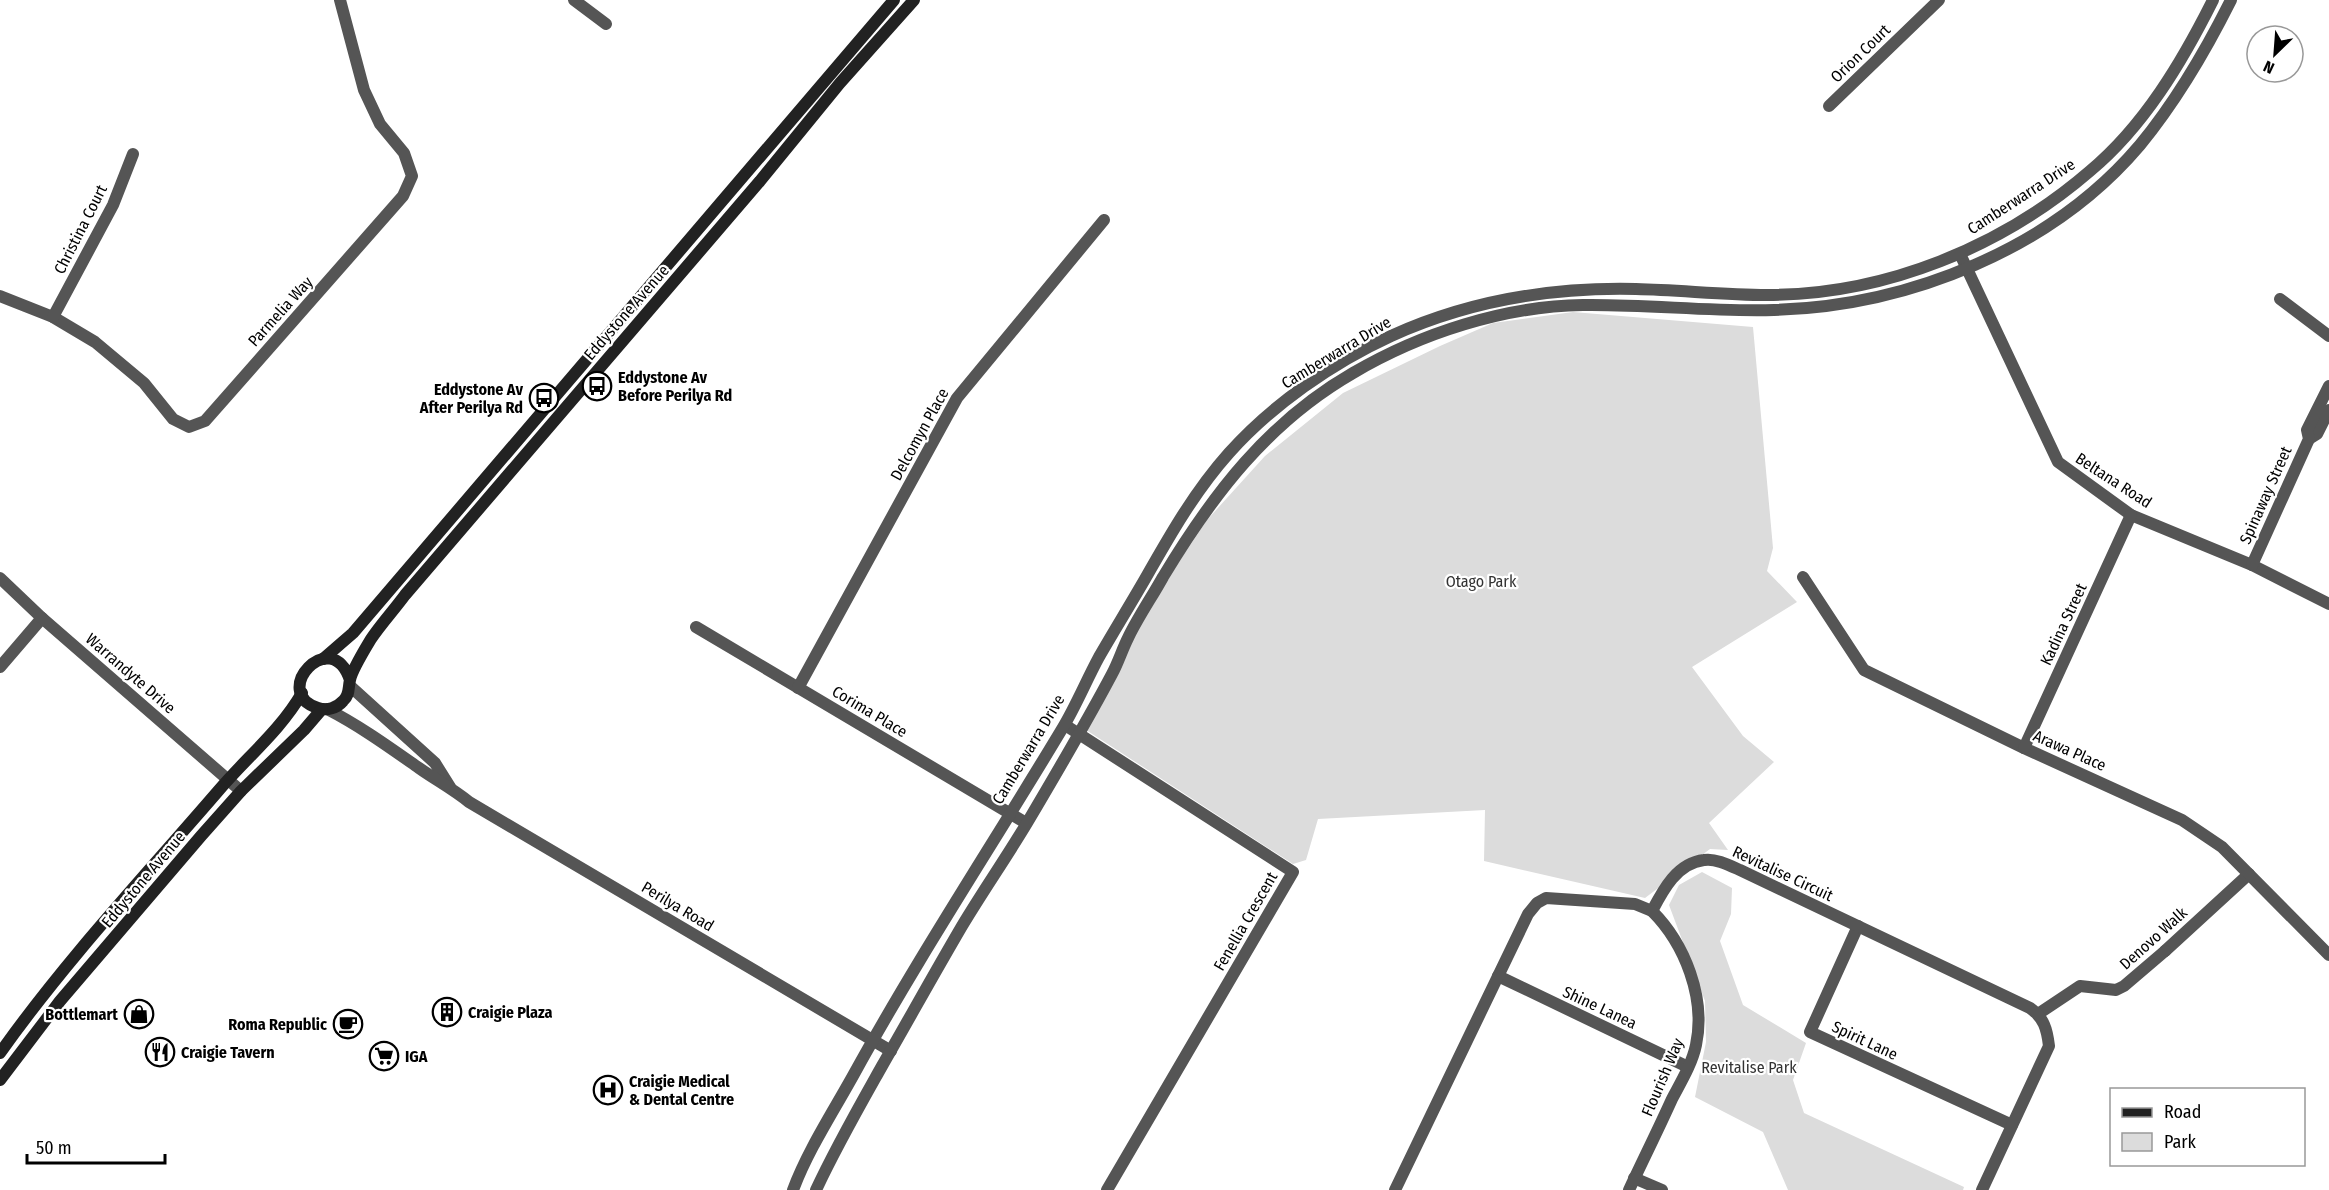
<svg xmlns="http://www.w3.org/2000/svg" width="2329" height="1190" font-family="'Fira Sans Condensed',sans-serif">
	<style>
		.green { fill: #dcdcdc }
		.lines { fill: none; stroke-linecap: round; stroke-linejoin: round }
		.pedestrian { stroke: #555; stroke-width: 12 }
		.minor { stroke: #555; stroke-width: 12 }
		.tertiary { stroke: #555; stroke-width: 12 }
		.secondary { stroke: #222; stroke-width: 12 }
		.labels { text-anchor: middle; stroke-width: 4.5; stroke-linejoin: round; paint-order: stroke }
		.street-label { font-size: 16px; fill: #000; stroke: #fff }
		.poi-label { font-size: 16px; font-weight: bold; fill: #000; stroke: #fff; text-anchor: start }
		.park-label { font-size: 16px; fill: #333; stroke: #fff }
	</style>
	<rect width="100%" height="100%" fill="#fff"/>
	<!-- green -->
	<g class="green">
		<path d="M1573 312 1753 327 1773 548 1767 571 1797 602 1692 667 1743 736 1774 762 1709 823 1728 850 1710 849 1645 898 1484 861 1485 810 1318 819 1306 860 1293 864 1083 728 1128 638 1207 520 1265 456 1343 393 1440 346 1493 323Z"/>
		<path d="M1702 872 1732 888 1731 914 1720 941 1743 1005 1806 1043 1793 1080 1804 1113 1964 1187 1963 1190H1788L1763 1132 1695 1097 1706 1042 1705 1001 1669 905 1679 885Z"/>
	</g>
	<g class="lines">
		<!-- pedestrian -->
		<path class="pedestrian" d="M2165 951 2249 874"/>
		<!-- minor -->
		<g class="minor">
			<path d="M574 0 606 24"/>
			<path d="M1829 106 1939 0"/>
			<path d="M1960 254 2058 462 2131 515 2252 565 2329 604"/>
			<path d="M0 296 53 317 95 342 144 383 173 419 189 427 205 421 403 196 412 176 404 153 380 124 364 90 340 0"/>
			<path d="M2280 299 2329 336"/>
			<path d="M53 317 113 205 133 154"/>
			<path d="M2309 439 2317 434 2329 410"/>
			<path d="M2252 565 2309 439 2307 430 2329 386"/>
			<path d="M1803 577 1864 670 2024 748 2182 820 2222 847 2329 955"/>
			<path d="M696 627 1026 823"/>
			<path d="M0 667 42 618"/>
			<path d="M798 688 957 398 1104 220"/>
			<path d="M1065 725 1293 872 1107 1190"/>
			<path d="M2024 748 2131 515"/>
			<path d="M1858 926 1810 1032 2012 1125"/>
			<path d="M1498 976 1688 1067"/>
			<path d="M2038 1014 2080 986 2116 990 2124 986 2165 951"/>
			<path d="M1634 1178 1662 1190"/>
			<path d="M1395 1190 1528 914 1537 903 1546 898 1635 904 1652 911C1663 890 1677 863 1704 860 1715 858 1729 865 1740 870L2030 1008C2044 1018 2047 1029 2049 1046L1982 1190"/>
			<path d="M1629 1190C1643 1160 1658 1130 1672 1099 1681 1082 1692 1064 1696 1045 1706 998 1685 944 1652 911"/>
		</g>
		<!-- tertiary -->
		<g class="tertiary">
			<path d="M0 578 42 618 241 791"/>
			<path d="M350 686 435 763 450 787"/>
			<path d="M327 709C360 726 389 747 419 768 436 780 453 789 469 802L891 1051"/>
			<path d="M793 1190C808 1150 833 1112 854 1074 919 956 993 844 1062 729 1076 706 1086 681 1099 657 1114 631 1130 605 1145 579 1170 535 1195 491 1229 453 1272 405 1332 363 1391 336 1468 301 1552 287 1636 289 1680 290 1724 295 1767 295 1885 295 2002 247 2090 171 2144 126 2182 62 2213 0"/>
			<path d="M816 1190C836 1147 859 1107 882 1066 909 1019 935 972 962 926 983 891 1006 858 1027 823 1056 774 1085 725 1112 674 1118 663 1122 650 1128 638 1138 617 1152 597 1163 577 1213 494 1268 422 1353 373 1421 333 1505 306 1583 305 1647 304 1711 312 1774 310 1909 306 2052 249 2140 145 2177 100 2205 52 2231 0"/>
		</g>
		<!-- secondary -->
		<g class="secondary">
			<path d="M323 659 353 633 894 0"/>
			<path d="M350 680C331 624 269 693 318 708 327 711 337 708 343 701 350 695 348 688 350 680 352 670 365 649 371 639 381 624 394 610 405 595L760 181 840 83 914 0"/>
			<path d="M0 1053C66 960 145 876 219 790 247 757 280 731 302 693"/>
			<path d="M0 1080 60 1001 201 836 241 791 304 730 322 709"/>
		</g>
	</g>
	<!-- icons -->
	<defs>
		<g id="bus-ring" transform="scale(1.5)"><circle r="9.5" fill="#fff" stroke="#000" stroke-width="1.5"/><path d="M-5-6H5V4H4V6H2V4H-2V6H-4V4H-5ZM-3.5-4V0h7V-4ZM-3.5 1.2v1.5H-2V1.2ZM2 1.2v1.5H3.5V1.2Z" fill="#000"/></g>
		<g id="building-ring" transform="scale(1.5)"><circle r="9.5" fill="#fff" stroke="#000" stroke-width="1.5"/><path d="M-4-6H4V6H1V3H-1V6H-4ZM-2.5-4.3h1.7v1.8h-1.7ZM.8-4.3h1.7v1.8H.8ZM-2.5-1h1.7V.8h-1.7ZM.8-1h1.7V.8H.8Z" fill="#000"/></g>
		<g id="shop-ring" transform="scale(1.5)"><circle r="9.5" fill="#fff" stroke="#000" stroke-width="1.5"/><path d="M-5-2.5h2.3a2.7 3.5 0 0 1 5.4 0H5L5.5 6h-11ZM-1.5-2.5h3a1.5 2.3 0 0 0-3 0Z" fill="#000"/></g>
		<g id="cafe-ring" transform="scale(1.5)"><circle r="9.5" fill="#fff" stroke="#000" stroke-width="1.5"/><path d="M-5.5-4.5H6V0H3Q3 3.5 0 3.5H-2.5Q-5.5 3.5-5.5 0ZM3-3.2v2h1.7v-2ZM-6 4.5H4V6H-6Z" fill="#000"/></g>
		<g id="restaurant-ring" transform="scale(1.5)"><circle r="9.5" fill="#fff" stroke="#000" stroke-width="1.5"/><path d="M-5-6h1v4h1v-4h1v4h1v-4h1v5L-1.5 .5V6h-2V.5L-5-1ZM5-6V6H3V1.5H1.5Q1.5-4 5-6Z" fill="#000"/></g>
		<g id="supermarket-ring" transform="scale(1.5)"><circle r="9.5" fill="#fff" stroke="#000" stroke-width="1.5"/><path d="M-6-5.5h2.5l.6 2H6L4.5 2H-2.5L-4.4-4H-6ZM-1.5 3.2a1.3 1.3 0 1 0 .1 0ZM3 3.2a1.3 1.3 0 1 0 .1 0Z" fill="#000"/></g>
		<g id="hospital-ring" transform="scale(1.5)"><circle r="9.5" fill="#fff" stroke="#000" stroke-width="1.5"/><path d="M-5-5h3v3.5h4V-5h3V5h-3V1.5h-4V5h-3Z" fill="#000"/></g>
	</defs>
	<g fill-rule="evenodd">
		<use href="#bus-ring" x="597" y="386"/>
		<use href="#bus-ring" x="544" y="398"/>
		<use href="#building-ring" x="447" y="1012"/>
		<use href="#shop-ring" x="139" y="1014"/>
		<use href="#cafe-ring" x="348" y="1024"/>
		<use href="#restaurant-ring" x="160" y="1052"/>
		<use href="#supermarket-ring" x="384" y="1056"/>
		<use href="#hospital-ring" x="608" y="1090"/>
	</g>
	<g class="labels">
		<!-- street labels -->
		<g class="street-label">
			<text transform="translate(1860 53) rotate(-44)" y="6">Orion Court</text>
			<text transform="translate(2021 196) rotate(-33)" y="6">Camberwarra Drive</text>
			<text transform="translate(80 229) rotate(-63)" y="6">Christina Court</text>
			<text transform="translate(280 311) rotate(-48)" y="6">Parmelia Way</text>
			<text transform="translate(626 312) rotate(-49)" y="6">Eddystone Avenue</text>
			<text transform="translate(1336 352) rotate(-31)" y="6">Camberwarra Drive</text>
			<text transform="translate(919 434) rotate(-61)" y="6">Delcomyn Place</text>
			<text transform="translate(2114 480) rotate(33)" y="6">Beltana Road</text>
			<text transform="translate(2265 495) rotate(-66)" y="6">Spinaway Street</text>
			<text transform="translate(2063 624) rotate(-65)" y="6">Kadina Street</text>
			<text transform="translate(131 673) rotate(41)" y="6">Warrandyte Drive</text>
			<text transform="translate(870 711) rotate(31)" y="6">Corima Place</text>
			<text transform="translate(1028 749) rotate(-59)" y="6">Camberwarra Drive</text>
			<text transform="translate(2070 750) rotate(24)" y="6">Arawa Place</text>
			<text transform="translate(1783 873) rotate(25)" y="6">Revitalise Circuit</text>
			<text transform="translate(143 879) rotate(-50)" y="6">Eddystone Avenue</text>
			<text transform="translate(678 906) rotate(31)" y="6">Perilya Road</text>
			<text transform="translate(1245 921) rotate(-60)" y="6">Fenellia Crescent</text>
			<text transform="translate(2153 938) rotate(-42)" y="6">Denovo Walk</text>
			<text transform="translate(1600 1007) rotate(25)" y="6">Shine Lanea</text>
			<text transform="translate(1865 1040) rotate(25)" y="6">Spirit Lane</text>
			<text transform="translate(1662 1077) rotate(-67)" y="6">Flourish Way</text>
		</g>
		<!-- poi labels -->
		<g class="poi-label">
			<text x="618" y="383">Eddystone Av<tspan x="618" dy="18">Before Perilya Rd</tspan></text>
			<text x="523" y="395" text-anchor="end">Eddystone Av<tspan x="523" dy="18">After Perilya Rd</tspan></text>
			<text x="468" y="1018">Craigie Plaza</text>
			<text x="118" y="1020" text-anchor="end">Bottlemart</text>
			<text x="327" y="1030" text-anchor="end">Roma Republic</text>
			<text x="181" y="1058">Craigie Tavern</text>
			<text x="405" y="1062">IGA</text>
			<text x="629" y="1087">Craigie Medical<tspan x="629" dy="18">&amp; Dental Centre</tspan></text>
		</g>
		<!-- park labels -->
		<g class="park-label">
			<text x="1481" y="587">Otago Park</text>
			<text x="1749" y="1073">Revitalise Park</text>
		</g>
	</g>
	<!-- legend -->
	<rect x="2110" y="1088" width="195" height="78" fill="#ffffff" stroke="#999999" stroke-width="1.5"/>
	<rect x="2122" y="1108" width="30" height="9" fill="#222222" stroke="#999999" stroke-width="1.5"/>
	<text x="2164" y="1118" font-size="18" fill="#000000">Road</text>
	<rect x="2122" y="1133" width="30" height="18" fill="#dcdcdc" stroke="#999999" stroke-width="1.5"/>
	<text x="2164" y="1148" font-size="18" fill="#000000">Park</text>
	<!-- north arrow -->
	<g transform="translate(2275 54) rotate(205)"><circle r="28" fill="#ffffff" stroke="#999999" stroke-width="1.5"/>
	<path d="M0-4.5L10 22L0 15L-10 22Z" fill="#000000"/>
	<text y="-9" font-size="16" font-weight="bold" text-anchor="middle" fill="#000000">N</text>
	</g>
	<!-- scale -->
	<path d="M27 1154v9h138v-9" fill="none" stroke="#000000" stroke-width="3"/>
	<text x="36" y="1154" font-size="18" fill="#000000" stroke="#ffffff" stroke-width="4.5" paint-order="stroke">50 m</text>
</svg>
